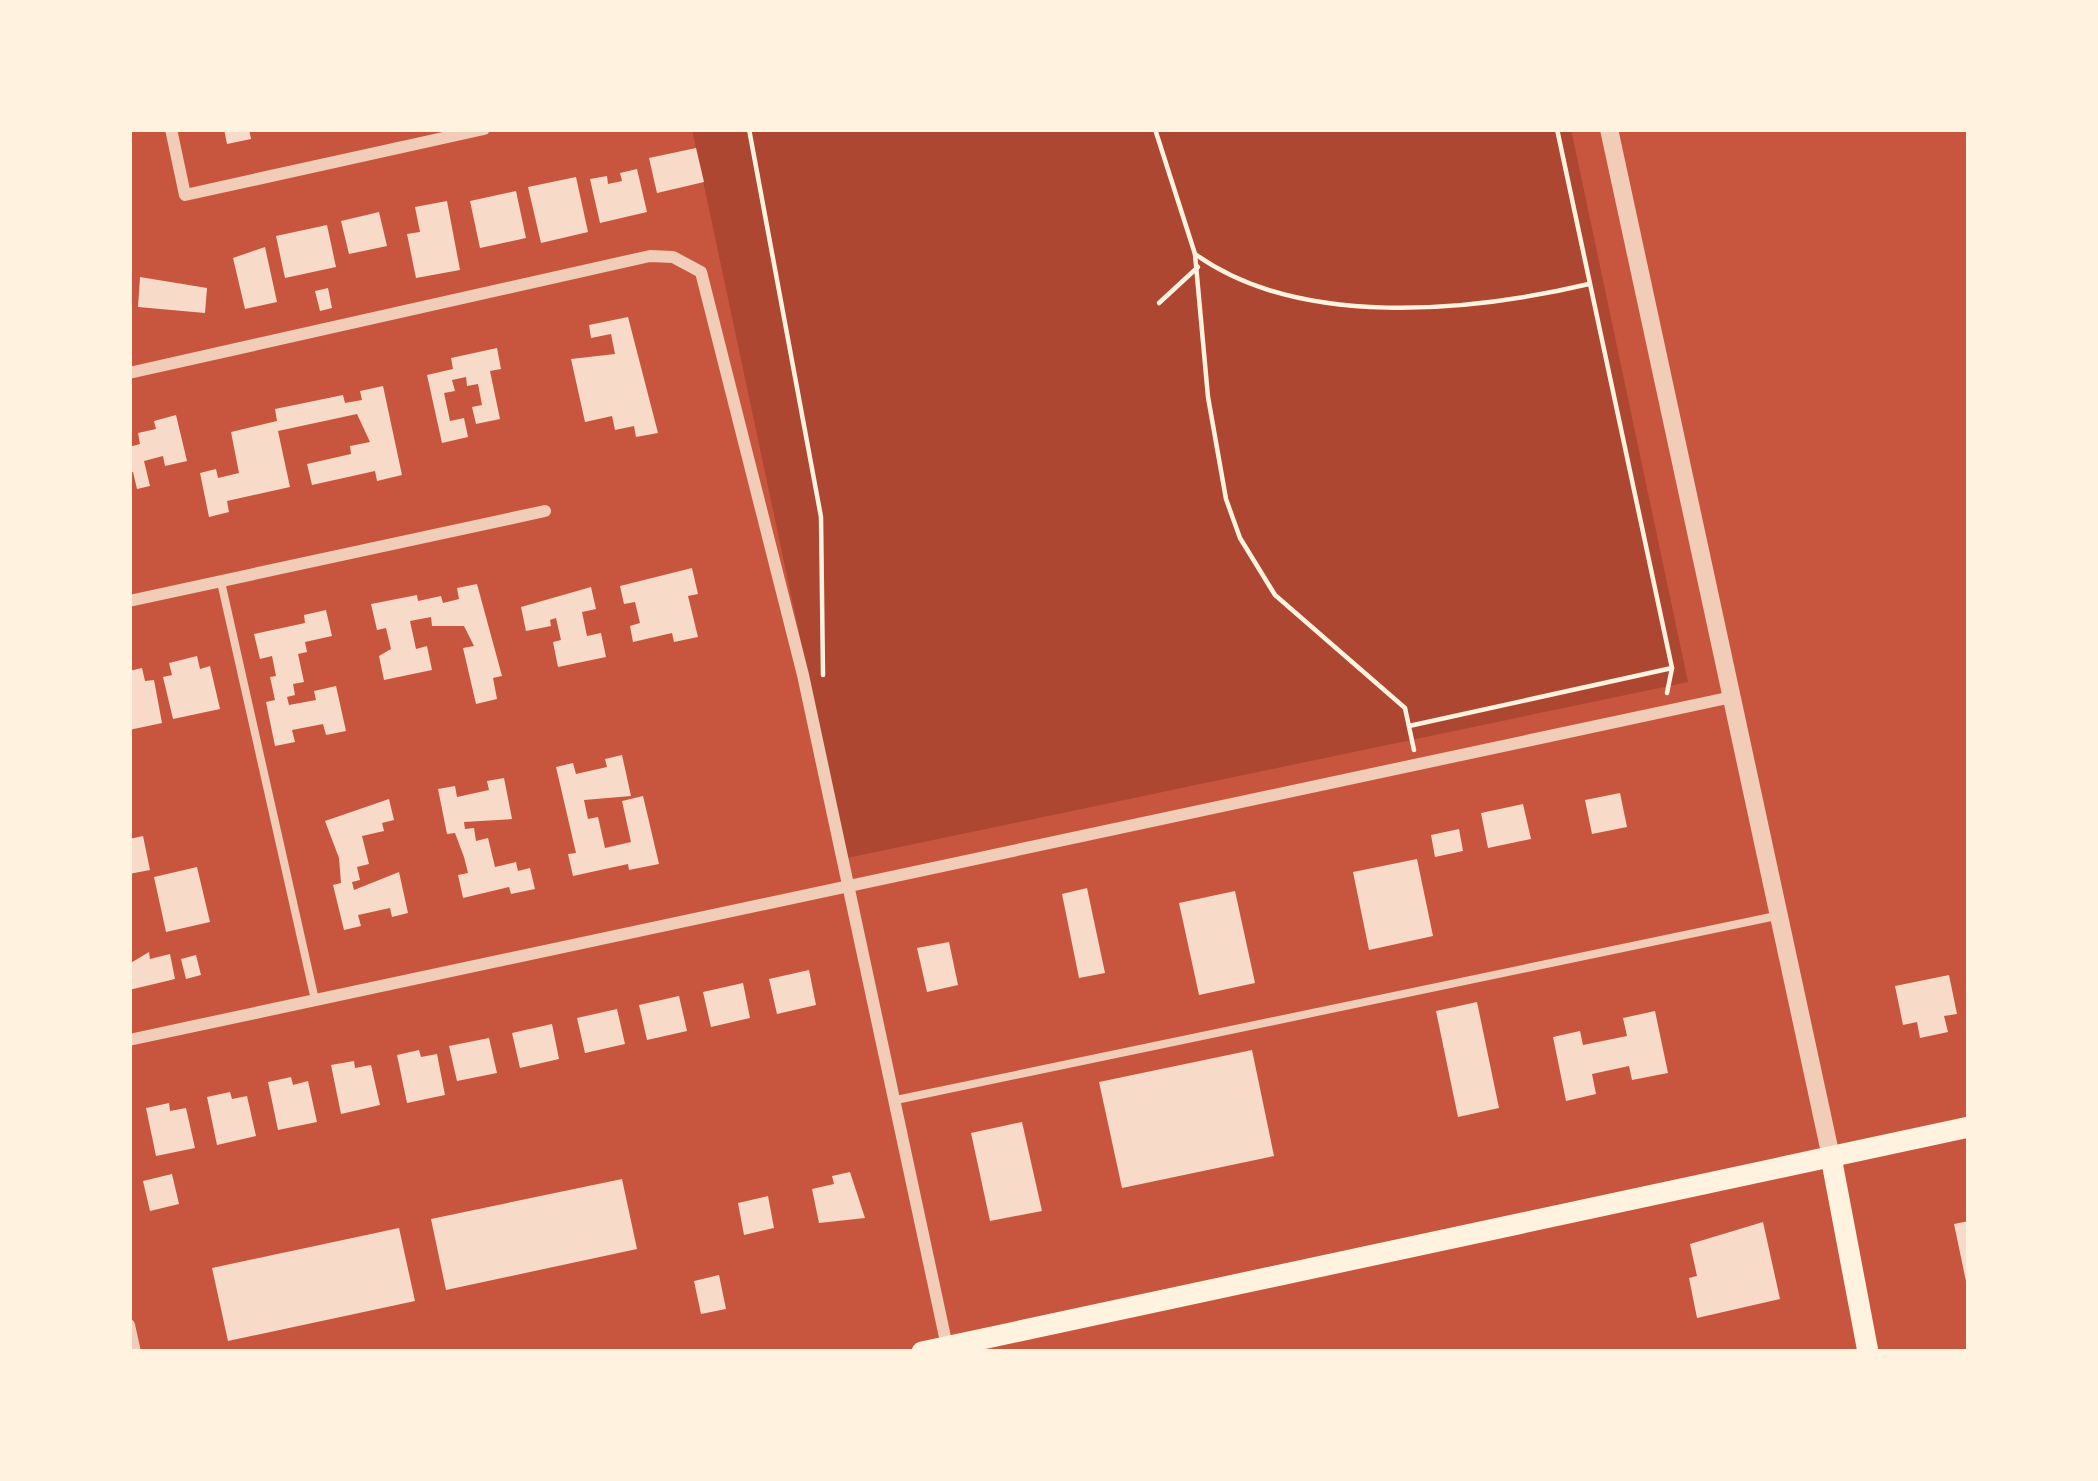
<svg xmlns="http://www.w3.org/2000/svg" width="2098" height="1481" font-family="'DM Sans',sans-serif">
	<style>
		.green { fill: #ae4732 }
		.building { fill: #f7dbc8 }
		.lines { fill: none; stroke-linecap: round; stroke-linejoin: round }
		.path { stroke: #fff3e0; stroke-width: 4.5 }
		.service { stroke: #f1ccb7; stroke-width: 8 }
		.minor { stroke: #f1ccb7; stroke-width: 12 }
		.tertiary { stroke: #f1ccb7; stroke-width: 18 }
		.secondary { stroke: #fff3e0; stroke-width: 21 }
	</style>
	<rect width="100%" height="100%" fill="#c8553d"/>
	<!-- green -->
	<path class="green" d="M692 129H1571L1688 682 847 858Z"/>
	<!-- building -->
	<g class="building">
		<path d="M224 129H249L251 139 227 144Z"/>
		<path d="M696 148 704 182 657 193 649 158Z"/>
		<path d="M637 169 647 212 600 223 590 179 607 176 608 184 622 181 620 173Z"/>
		<path d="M576 177 588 232 541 243 528 187Z"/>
		<path d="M516 191 526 238 480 248 470 201Z"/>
		<path d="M447 201 460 270 416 278 407 234 420 232 415 207Z"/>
		<path d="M379 212 387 246 349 254 341 221Z"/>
		<path d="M327 225 336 267 285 278 276 236Z"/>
		<path d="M265 247 277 302 245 309 233 258Z"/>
		<path d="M140 277 207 288 205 313 138 307Z"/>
		<path d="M328 288 332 308 320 311 315 291Z"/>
		<path d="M628 317 658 433 636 437 634 426 615 430 612 416 585 422 571 359 615 354 611 334 591 338 589 325Z"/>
		<path d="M497 348 501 369 490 371 500 419 476 424 472 407 482 405 478 384 467 386 466 377 452 380 455 391 444 393 450 421 464 418 468 437 442 443 427 375 453 369 451 358Z"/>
		<path d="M383 386 402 475 377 481 375 471 312 485 307 464 351 454 350 446 370 442 357 414 278 431 290 487 227 501 229 512 209 517 200 473 216 469 218 478 239 473 231 432 277 421 275 409 343 395 345 403 362 400 360 391Z"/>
		<path d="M176 415 187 461 165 466 163 456 144 461 150 486 137 489 133 472 129 473V447L140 444 138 433 156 429 154 421Z"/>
		<path d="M692 568 698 594 688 596 698 637 674 642 672 633 633 642 630 626 640 623 635 602 624 604 620 586Z"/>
		<path d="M477 584 502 676 493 678 497 699 476 704 463 648 474 646 464 626H432L431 617 410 621 416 649 427 646 432 670 384 680 379 656 391 649 386 628 377 630 371 604 417 595 418 601 441 596 443 603 459 599 457 588Z"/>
		<path d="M591 587 596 609 582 612 587 636 601 633 606 657 558 667 553 642 561 640 556 618 550 620 551 626 526 631 521 607Z"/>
		<path d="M326 610 332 636 305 642 307 652 298 654 304 682 293 684 295 695 287 697 289 705 316 700 314 691 336 686 346 731 326 735 323 724 292 730 295 742 275 746 266 702 275 700 270 677 276 676 272 656 260 659 254 634 305 623 304 615Z"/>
		<path d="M197 656 200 669 210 666 220 709 173 719 163 677 172 675 169 663Z"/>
		<path d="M142 668 145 681 154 680 162 723 129 730V671Z"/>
		<path d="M622 755 631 796 584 800 588 819 598 817 605 848 631 842 622 801 643 796 659 864 629 870 628 864 573 876 568 854 576 853 556 767 573 763 576 774 607 767 605 759Z"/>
		<path d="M504 778 512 819 464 822 465 829 474 828 476 841 488 838 495 867 516 862 518 871 530 868 535 889 511 894 509 887 463 898 458 875 468 873 464 857 455 833 447 834 438 789 455 786 457 797 489 790 487 781Z"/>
		<path d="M1620 793 1627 827 1592 834 1585 800Z"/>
		<path d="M389 799 394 820 382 823 384 831 362 836 369 864 357 867 360 880 352 882 354 890 399 872 408 913 392 917 390 908 358 915 361 926 344 930 333 885 341 883 339 858 325 821Z"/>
		<path d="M1523 804 1531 839 1488 848 1481 813Z"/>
		<path d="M1459 829 1463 851 1435 857 1431 835Z"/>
		<path d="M143 836 150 870 129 874V839Z"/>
		<path d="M1417 859 1433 936 1369 950 1353 872Z"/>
		<path d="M197 867 210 922 166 932 154 877Z"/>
		<path d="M1087 888 1105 973 1079 978 1062 894Z"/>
		<path d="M1235 891 1255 983 1199 995 1179 903Z"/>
		<path d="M949 942 958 985 927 992 917 948Z"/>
		<path d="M149 952 150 959 170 954 175 979 129 990V964Z"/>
		<path d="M196 955 201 975 186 979 181 959Z"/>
		<path d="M809 970 816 1005 777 1014 769 979Z"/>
		<path d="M1949 975 1957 1014 1944 1016 1948 1032 1920 1038 1917 1022 1903 1025 1895 986Z"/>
		<path d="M743 983 750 1018 711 1027 703 992Z"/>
		<path d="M679 996 687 1031 647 1040 639 1005Z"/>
		<path d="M1477 1002 1499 1108 1458 1117 1436 1011Z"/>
		<path d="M617 1009 625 1044 585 1053 577 1018Z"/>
		<path d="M1655 1011 1668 1073 1632 1080 1629 1066 1592 1074 1596 1094 1566 1101 1553 1037 1580 1031 1583 1045 1627 1036 1623 1018Z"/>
		<path d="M552 1024 559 1059 520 1068 512 1033Z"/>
		<path d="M489 1038 497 1073 457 1081 449 1046Z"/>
		<path d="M419 1050 421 1057 437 1054 445 1095 407 1103 397 1055Z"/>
		<path d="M1252 1050 1274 1156 1122 1188 1099 1082Z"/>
		<path d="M354 1061 355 1068 371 1065 380 1105 341 1114 331 1065Z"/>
		<path d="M291 1077 293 1085 308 1081 317 1122 278 1130 268 1082Z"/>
		<path d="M230 1092 232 1099 247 1096 256 1136 217 1145 207 1097Z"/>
		<path d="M169 1103 170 1111 186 1108 195 1148 156 1156 146 1108Z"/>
		<path d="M1022 1122 1042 1211 990 1221 971 1133Z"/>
		<path d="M850 1172 865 1218 819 1223 812 1189 834 1184 832 1176Z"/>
		<path d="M172 1174 179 1204 150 1211 143 1181Z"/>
		<path d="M622 1179 637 1249 446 1290 431 1219Z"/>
		<path d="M768 1196 774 1228 744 1235 738 1203Z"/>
		<path d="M1969 1221V1286H1967L1954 1224Z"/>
		<path d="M1763 1222 1780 1299 1697 1318 1689 1278 1697 1276 1690 1244Z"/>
		<path d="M399 1228 415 1301 228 1341 212 1268Z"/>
		<path d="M719 1275 726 1309 701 1314 694 1281Z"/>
	</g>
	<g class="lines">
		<!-- path -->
		<g class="path">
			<path d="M749 129 821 517 823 675"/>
			<path d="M1155 129 1195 254 1208 397 1226 499 1240 538 1275 595 1405 708 1414 750"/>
			<path d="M1557 129 1672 668 1667 693"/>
			<path d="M1195 254C1299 329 1470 312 1589 284"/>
			<path d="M1159 303 1198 267"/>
			<path d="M1409 726 1672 668"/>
		</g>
		<!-- service -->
		<g class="service">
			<path d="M221 582 315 1000"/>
			<path d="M896 1100 1776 916"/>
		</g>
		<!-- minor -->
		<g class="minor">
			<path d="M171 129 185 195 484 129"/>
			<path d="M129 373 650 256 673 257 701 272 803 675 948 1351"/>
			<path d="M129 601 545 511"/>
			<path d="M129 1040 1732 697"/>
			<path d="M129 1325 135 1352"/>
		</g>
		<!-- tertiary -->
		<path class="tertiary" d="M1609 129 1831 1157"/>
		<!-- secondary -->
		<g class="secondary">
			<path d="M1831 1157 1868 1352"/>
			<path d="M922 1352 1969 1127"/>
		</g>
	</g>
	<!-- border -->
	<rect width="2098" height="1481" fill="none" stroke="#fff3e0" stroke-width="264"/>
</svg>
